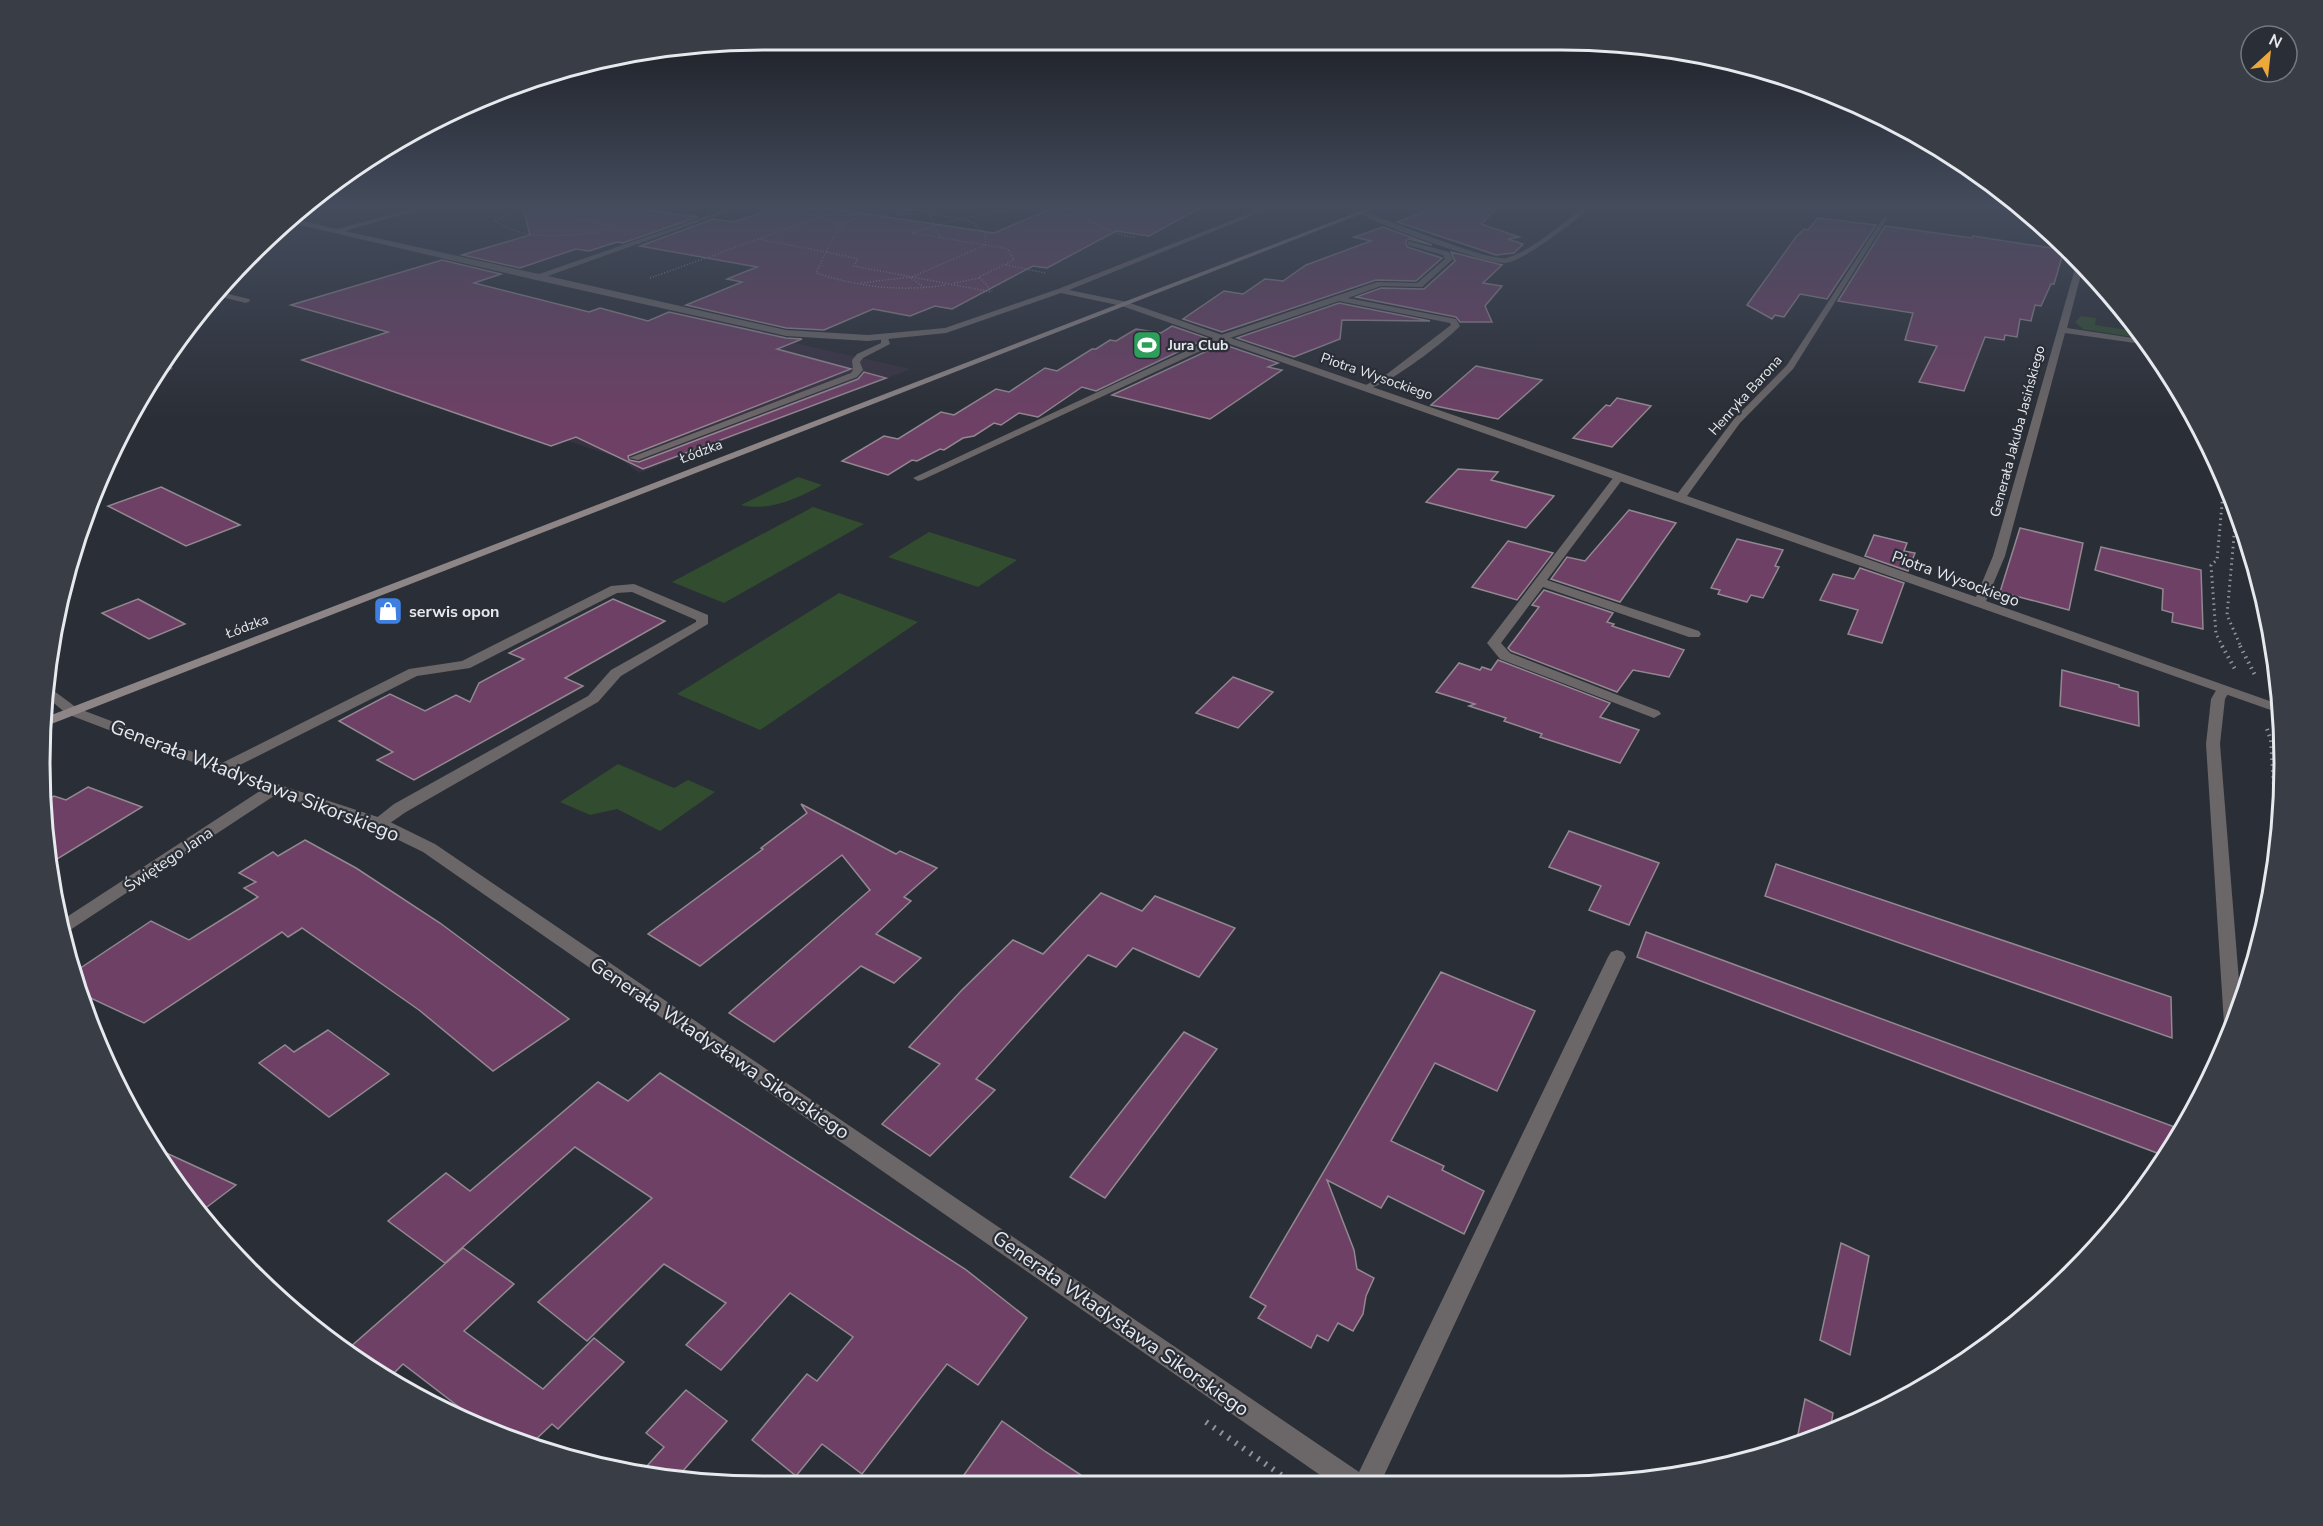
<svg xmlns="http://www.w3.org/2000/svg" width="2323" height="1526" font-family="'Nunito Sans',sans-serif">
	<style>
		.industrial { fill: #393242 }
		.green { fill: #314c2f }
		.building { fill: #6e4066; stroke: #928890; stroke-width: 1.5 }
		.lines { fill: none; stroke-linecap: round; stroke-linejoin: round }
		.path-far3 { stroke: #90949a; stroke-width: 1.5; stroke-dasharray: 1 2; stroke-linecap: butt }
		.path-far2 { stroke: #90949a; stroke-width: 3; stroke-dasharray: 1.5 4; stroke-linecap: butt }
		.path-far1 { stroke: #90949a; stroke-width: 4; stroke-dasharray: 1.5 4.5; stroke-linecap: butt }
		.path { stroke: #90949a; stroke-width: 6; stroke-dasharray: 2 7; stroke-linecap: butt }
		.lane { fill: #6b6667; fill-rule: evenodd }
		.street { fill: #6b6667; fill-rule: evenodd }
		.secondary { fill: #8e8586; fill-rule: evenodd }
		.labels { text-anchor: middle; stroke-width: 4.5; stroke-linejoin: round; paint-order: stroke }
		.far-poi-label { font-size: 14px; font-weight: bold; fill: #e6e9ee; stroke: #2a2e36; text-anchor: start }
		.far-street-label { font-size: 14px; fill: #e6e9ee; stroke: #2a2e36 }
		.street-label { font-size: 16px; fill: #e6e9ee; stroke: #2a2e36 }
		.poi-label { font-size: 16px; font-weight: bold; fill: #e6e9ee; stroke: #2a2e36; text-anchor: start }
		.near-street-label { font-size: 20px; fill: #e6e9ee; stroke: #2a2e36 }
		.rim { fill: none; stroke: #e6e9ee; stroke-width: 3 }
	</style>
	<rect width="100%" height="100%" fill="#2a2e36"/>
	<!-- industrial -->
	<path class="industrial" d="M781 340 911 369 639 473 619 458 547 434Z"/>
	<!-- green -->
	<g class="green">
		<path d="M2081 316 2096 318 2095 325 2141 332 2145 339 2083 329 2075 322Z"/>
		<path d="M798 477 822 485C799 498 768 512 741 505Z"/>
		<path d="M813 507 864 524 724 603 672 582Z"/>
		<path d="M929 532 1017 560 978 587 888 557Z"/>
		<path d="M839 593 918 622 760 730 677 694Z"/>
		<path d="M618 764 674 788 688 780 715 792 660 831 617 809 590 815 560 802Z"/>
	</g>
	<!-- building -->
	<g class="building">
		<path d="M523 208H631L698 217 623 243 617 242 589 251 576 249 520 268 462 255 530 235Z"/>
		<path d="M778 208H826L994 233 1053 208H1200L1149 236 1116 231 1047 268 1033 266 952 309 935 306 910 316 873 309 824 330 786 328 686 305 742 282 727 279 757 267 640 246 713 219 733 222Z"/>
		<path d="M1435 208H1497L1481 224 1519 237 1508 239 1523 244 1514 253 1496 255 1397 222Z"/>
		<path d="M1818 218 1876 225 1827 299 1800 294 1784 317 1775 315 1772 319 1747 305 1796 237 1804 229 1808 230Z"/>
		<path d="M1885 226 1972 238 1973 236 2064 250 2054 284H2051L2041 306 2035 305 2031 321 2020 319 2017 337 2005 335 2004 340 1985 337 1964 391 1919 382 1937 346 1905 340 1913 313 1838 301Z"/>
		<path d="M1383 227 1432 245 1409 239 1406 241 1407 247 1442 258 1416 281 1376 280 1222 332 1183 319 1224 291 1243 294 1265 279 1283 281 1306 265 1371 241 1354 237Z"/>
		<path d="M1451 252 1502 265 1483 283 1502 286 1485 306 1492 322H1460L1456 317 1356 297 1381 288 1424 289 1455 261Z"/>
		<path d="M442 260 501 274 474 283 589 312 600 308 648 321 669 312 786 338 802 339 777 349 851 369 628 456 629 460 639 462 858 379 864 372 886 378 643 469 576 437 551 446 302 360 388 332 291 305Z"/>
		<path d="M1339 303 1430 321 1342 320 1340 339 1294 357 1237 338Z"/>
		<path d="M1172 326 1207 338 1096 391 1082 387 1038 417 1019 413 1001 425 994 423 974 436 963 438 944 450 940 449 917 461 912 460 888 475 842 461 884 436 898 439 941 412 954 415 996 389 1009 392 1045 368 1057 371 1092 349H1096L1110 340 1116 341 1136 329 1161 333Z"/>
		<path d="M1222 344 1278 363 1268 367 1282 370 1210 419 1112 395Z"/>
		<path d="M1476 366 1542 380 1498 419 1431 405Z"/>
		<path d="M1617 398 1651 406 1612 447 1573 438 1606 405 1610 406Z"/>
		<path d="M1458 469 1498 472 1491 480 1554 496 1526 528 1426 502Z"/>
		<path d="M161 487 240 525 186 546 108 506Z"/>
		<path d="M1629 510 1676 523 1620 602 1551 579 1567 557 1585 561Z"/>
		<path d="M2020 528 2083 543 2069 610 2000 592Z"/>
		<path d="M1874 535 1907 543 1904 551 1915 553 1908 571 1865 556Z"/>
		<path d="M1737 539 1783 550 1775 566 1779 567 1763 598 1751 595 1747 602 1718 594 1720 590 1711 588Z"/>
		<path d="M1508 541 1553 553 1517 600 1472 587Z"/>
		<path d="M2101 547 2201 570 2203 629 2172 622 2173 613 2162 610 2163 589 2095 570Z"/>
		<path d="M1860 568 1904 583 1882 643 1848 634 1858 610 1820 600 1833 574 1854 579Z"/>
		<path d="M1544 590 1613 613 1607 622 1614 624 1612 626 1684 650 1669 677 1633 670 1617 692 1511 651 1508 648 1539 607 1532 605Z"/>
		<path d="M138 599 185 624 149 639 102 613Z"/>
		<path d="M613 599 665 621 565 678 583 686 414 780 377 760 393 752 339 721 390 694 425 711 456 695 470 702 479 683 524 659 509 653Z"/>
		<path d="M1498 660 1610 703 1600 717 1639 730 1620 763 1540 737 1542 734 1504 721 1506 718 1469 706 1475 704 1436 692 1459 663 1480 670 1482 667 1491 670Z"/>
		<path d="M2062 670 2119 685V687L2138 692 2139 726 2060 706Z"/>
		<path d="M1233 677 1273 692 1238 728 1196 713Z"/>
		<path d="M88 787 142 807 49 864 41 804 54 796 66 800Z"/>
		<path d="M801 804 896 854 900 851 937 868 904 897 911 901 876 934 921 958 894 983 861 966 774 1042 729 1013 870 890 842 855 700 966 648 934 763 849 761 848 807 813Z"/>
		<path d="M1569 831 1659 863 1629 925 1589 910 1601 886 1549 867Z"/>
		<path d="M305 840 356 868 440 923 569 1019 493 1071 419 1010 302 928 288 937 282 932 144 1023 82 994 73 973 151 921 189 940 258 897 244 888 256 882 239 873 273 852 278 856Z"/>
		<path d="M1776 864 2171 997 2172 1038 1765 896Z"/>
		<path d="M1101 893 1142 911 1155 896 1235 928 1199 977 1133 948 1116 967 1088 955 976 1079 995 1090 930 1156 882 1124 940 1064 909 1047 961 991 1013 940 1043 954Z"/>
		<path d="M1646 932 2183 1130 2165 1156 1637 957Z"/>
		<path d="M1441 972 1535 1011 1497 1091 1435 1063 1391 1141 1444 1166 1442 1170 1484 1191 1464 1234 1388 1196 1381 1208 1327 1180 1354 1250 1357 1269 1374 1278 1366 1296 1363 1314 1353 1331 1338 1323 1328 1341 1317 1335 1311 1348 1258 1318 1266 1306 1250 1297Z"/>
		<path d="M328 1030 389 1074 329 1117 259 1063 285 1045 294 1052Z"/>
		<path d="M1184 1032 1217 1049 1105 1198 1070 1177Z"/>
		<path d="M660 1073 965 1269 1027 1318 978 1385 947 1364 862 1474 822 1444 796 1476 752 1440 807 1374 817 1381 853 1337 790 1293 721 1370 686 1345 726 1303 664 1264 587 1341 538 1302 652 1198 575 1147 445 1263 388 1221 446 1173 470 1191 598 1082 628 1101Z"/>
		<path d="M151 1146 236 1185 199 1213Z"/>
		<path d="M1841 1243 1869 1256 1850 1355 1820 1340Z"/>
		<path d="M463 1248 514 1284 464 1331 543 1389 594 1338 624 1362 558 1429 552 1424 530 1445 489 1430 403 1364 390 1377 348 1349Z"/>
		<path d="M686 1390 727 1421 674 1481 663 1480 647 1466 664 1447 646 1433Z"/>
		<path d="M1805 1399 1833 1413 1830 1431 1796 1444Z"/>
		<path d="M1002 1421 1046 1452 1093 1483 959 1482Z"/>
	</g>
	<g class="lines">
		<!-- path-far3 -->
		<g class="path-far3">
			<path d="M523 208 495 221C525 241 563 236 597 232"/>
			<path d="M541 208 565 217 615 226"/>
			<path d="M772 208H776"/>
			<path d="M883 208 840 225 826 252 858 259 854 266 992 292"/>
			<path d="M895 208 906 210"/>
			<path d="M906 208 972 222 985 233 986 245 1008 249 1014 260 979 277 992 291"/>
			<path d="M797 211 819 216"/>
			<path d="M836 214 862 215"/>
			<path d="M929 214 940 238"/>
			<path d="M869 215 919 214"/>
			<path d="M821 217 840 225"/>
			<path d="M758 239 826 252 816 273C859 287 901 292 946 285"/>
			<path d="M986 245 912 233C966 216 1019 203 1075 216 1096 221 1115 237 1136 237"/>
			<path d="M1006 265 1045 273"/>
			<path d="M912 277 985 245"/>
			<path d="M650 278 820 217 854 208"/>
			<path d="M861 283 910 277 925 288"/>
			<path d="M954 283 979 278"/>
		</g>
		<!-- path-far2 -->
		<g class="path-far2">
			<path d="M2236 514 2227 615 2241 647"/>
			<path d="M2223 647 2216 634 2211 565 2217 560 2224 482"/>
		</g>
		<!-- path-far1 -->
		<g class="path-far1">
			<path d="M2222 646 2235 669"/>
			<path d="M2240 646 2256 677"/>
			<path d="M2267 729 2271 740 2278 849"/>
		</g>
		<!-- path -->
		<g class="path">
			<path d="M1206 1422 1294 1484"/>
			<path d="M1404 1478 1413 1484"/>
		</g>
		<!-- lane -->
		<g class="lane">
			<path d="M1583 208H1590C1577 220 1521 263 1505 263 1486 264 1373 223 1357 212L1362 211C1385 219 1490 262 1506 258 1531 252 1562 223 1583 208Z"/>
			<path d="M1408 241 1449 252 1453 259 1422 287 1381 286 1348 298 1456 319 1460 326C1448 339 1374 398 1360 388L1387 374 1451 325 1450 323 1339 301 1224 340 922 480 918 481 913 478 1218 336 1377 282 1417 283 1445 259 1443 255 1408 245Z"/>
			<path d="M881 335H887L890 344 863 358 860 362 863 370 857 377 638 460 629 458 851 373 853 370 852 360 857 354 881 343Z"/>
			<path d="M168 365 173 368 171 370 160 372 163 367Z"/>
			<path d="M1620 473 1625 476 1547 580 1699 631 1701 634 1699 637H1689L1543 587 1501 643 1510 653 1659 711 1661 714 1654 718 1500 659 1487 643 1616 474Z"/>
			<path d="M634 584 708 615V624L621 676 598 702 406 812C396 818 385 830 372 827L370 823 394 804 588 696 611 670 696 622V620L632 592 617 593 470 668 417 676 228 771H218L215 768 218 765 409 669 462 661 611 586Z"/>
			<path d="M2223 686 2230 690 2225 699 2220 744 2241 1006 2230 1030 2224 1024 2206 744 2211 699 2218 687Z"/>
		</g>
		<!-- street -->
		<g class="street">
			<path d="M416 208H425L345 231 539 274 730 208H738L548 276 786 330 868 335 945 328 1058 289 1263 208H1271L1069 290 1127 302 1678 493 1734 419 1787 365 1883 218 1888 217 1793 369 1740 423 1687 496 1976 597 1993 556 2076 265 2079 263 2083 267 2067 328 2146 340 2149 345 2065 333 2005 556 1986 601 2281 705 2282 714 1122 306 1061 293 946 333 868 341 786 336 536 280 287 222 291 218 337 229Z"/>
			<path d="M216 291 249 299 250 301 246 303 213 295Z"/>
			<path d="M46 685 77 708 280 785 384 819 435 844 1359 1472 1608 957 1611 952 1617 950 1623 952 1626 957 1380 1484H1333L423 852 372 827 277 794 61 936 59 922 263 789 67 714 44 695Z"/>
		</g>
		<!-- secondary -->
		<path class="secondary" d="M1368 208H1376L41 728V719Z"/>
	</g>
	<!-- sky -->
	<linearGradient id="sky" x2="0" y2="1"><stop stop-color="#17191e"/><stop offset="0.49" stop-color="#444c5d"/><stop offset="1" stop-color="#444c5d" stop-opacity="0"/></linearGradient>
	<rect width="2323" height="421" fill="url(#sky)"/>
	<!-- icons -->
	<defs>
		<g id="stadium-square" transform="scale(1.5)"><rect x="-9" y="-9" width="18" height="18" rx="4" fill="#2e9e5b" stroke="#2a2e36"/><path d="M0-5a6.5 5 0 1 0 0 10a6.5 5 0 1 0 0-10ZM-3.5-1.8h7v3.6h-7Z" fill="#fff"/></g>
		<g id="shop-square" transform="scale(1.5)"><rect x="-9" y="-9" width="18" height="18" rx="4" fill="#3f7fe0" stroke="#2a2e36"/><path d="M-5-2.5h2.3a2.7 3.5 0 0 1 5.4 0H5L5.5 6h-11ZM-1.5-2.5h3a1.5 2.3 0 0 0-3 0Z" fill="#fff"/></g>
	</defs>
	<g fill-rule="evenodd">
		<use href="#stadium-square" x="1147" y="345"/>
		<use href="#shop-square" x="388" y="611"/>
	</g>
	<g class="labels">
		<!-- far-poi labels -->
		<g class="far-poi-label">
			<text x="1168" y="350">Jura Club</text>
		</g>
		<!-- far-street labels -->
		<g class="far-street-label">
			<text transform="translate(1377 376) rotate(19)" y="5">Piotra Wysockiego</text>
			<text transform="translate(1745 395) rotate(-48)" y="5">Henryka Barona</text>
			<text transform="translate(2017 431) rotate(-75)" y="5">Generała Jakuba Jasińskiego</text>
			<text transform="translate(701 451) rotate(-21)" y="5">Łódzka</text>
			<text transform="translate(247 626) rotate(-21)" y="5">Łódzka</text>
		</g>
		<!-- street labels -->
		<g class="street-label">
			<text transform="translate(1956 578) rotate(20)" y="6">Piotra Wysockiego</text>
			<text transform="translate(168 859) rotate(-34)" y="6">Świętego Jana</text>
		</g>
		<!-- poi labels -->
		<g class="poi-label">
			<text x="409" y="617">serwis opon</text>
		</g>
		<!-- near-street labels -->
		<g class="near-street-label">
			<text transform="translate(255 780) rotate(21)" y="7">Generała Władysława Sikorskiego</text>
			<text transform="translate(720 1048) rotate(34)" y="7">Generała Władysława Sikorskiego</text>
			<text transform="translate(1121 1323) rotate(35)" y="7">Generała Władysława Sikorskiego</text>
		</g>
	</g>
	<!-- crop -->
	<path d="M0 0H2323V1526H0ZM763 50H1561A713 713 0 0 1 2274 763V763A713 713 0 0 1 1561 1476H763A713 713 0 0 1 50 763V763A713 713 0 0 1 763 50Z" fill="#393d45" fill-rule="evenodd"/>
	<path class="rim" d="M763 50H1561A713 713 0 0 1 2274 763V763A713 713 0 0 1 1561 1476H763A713 713 0 0 1 50 763V763A713 713 0 0 1 763 50Z"/>
	<!-- north arrow -->
	<g transform="translate(2269 54) rotate(27)"><circle r="28" fill="#2a2e36" stroke="#757980" stroke-width="1.5"/>
	<path d="M0-4.5L10 22L0 15L-10 22Z" fill="#eda83b"/>
	<text y="-9" font-size="16" font-weight="bold" text-anchor="middle" fill="#e6e9ee">N</text>
	</g>
</svg>
